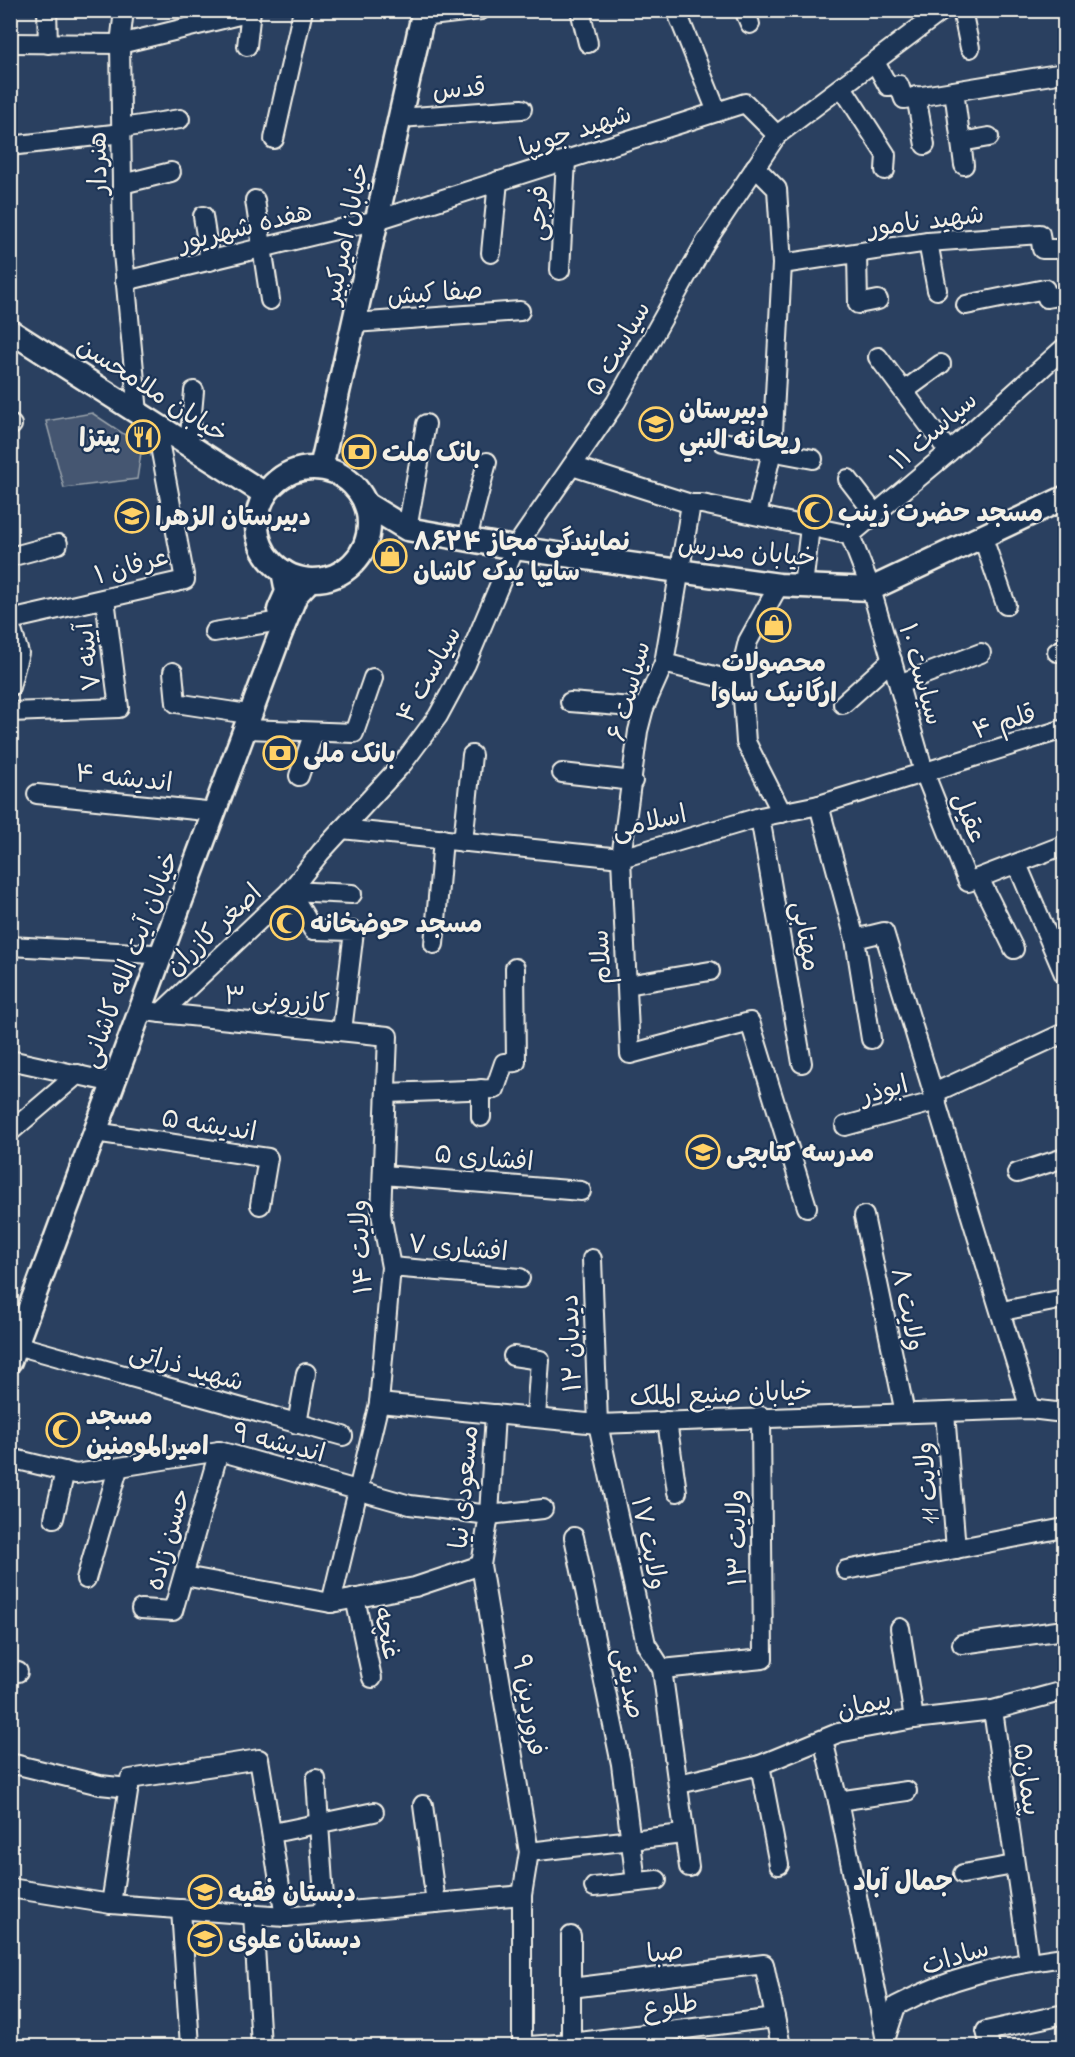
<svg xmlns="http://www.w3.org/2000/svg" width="1075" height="2057" font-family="'Indie Flower','Playpen Sans Arabic',sans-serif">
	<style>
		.green { fill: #445771; stroke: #9ca4ac; stroke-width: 1.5 }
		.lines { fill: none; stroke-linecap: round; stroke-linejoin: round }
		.minor-casing { stroke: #f4f1e8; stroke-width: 22 }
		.major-casing { stroke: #f4f1e8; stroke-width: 27 }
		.minor { stroke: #1d3557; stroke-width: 18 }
		.major { stroke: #1d3557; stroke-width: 22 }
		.labels { text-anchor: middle; stroke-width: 4.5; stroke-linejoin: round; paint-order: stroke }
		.street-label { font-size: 26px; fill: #f4f1e8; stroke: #1d3557 }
		.poi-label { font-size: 26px; font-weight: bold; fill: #f4f1e8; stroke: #1d3557; text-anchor: start }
		.neighbourhood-label { font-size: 27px; font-weight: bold; fill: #f4f1e8; stroke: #1d3557 }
	</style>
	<rect width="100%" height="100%" fill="#2a4060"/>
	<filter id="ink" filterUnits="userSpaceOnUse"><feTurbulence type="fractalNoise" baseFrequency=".0167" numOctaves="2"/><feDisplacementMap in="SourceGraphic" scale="12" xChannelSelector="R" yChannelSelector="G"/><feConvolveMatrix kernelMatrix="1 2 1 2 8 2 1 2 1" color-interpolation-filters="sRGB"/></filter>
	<g filter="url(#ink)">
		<!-- green -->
		<path class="green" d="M92 413 142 446 137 479 64 488 46 421Z"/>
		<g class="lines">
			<!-- minor casing -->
			<g class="minor-casing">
				<g id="minor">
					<path d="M47 10 48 44"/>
					<path d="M124 10 120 44 123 253 138 413"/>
					<path d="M580 10 588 43"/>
					<path d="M676 10 717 112"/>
					<path d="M744 10 750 24"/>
					<path d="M962 10 970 48"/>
					<path d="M422 17 481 10"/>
					<path d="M10 43 120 44 239 15 246 10"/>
					<path d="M247 46 251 10"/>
					<path d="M875 62 888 86 899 85 904 99 1064 73"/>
					<path d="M842 87 886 155 885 170"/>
					<path d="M954 91 964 165"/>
					<path d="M916 96 925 145"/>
					<path d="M400 118 522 109"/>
					<path d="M122 128 180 119"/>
					<path d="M274 139 303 10"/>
					<path d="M961 142 989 137"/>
					<path d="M10 146 122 133"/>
					<path d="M755 167 777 189 782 264 772 451 757 515"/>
					<path d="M122 184 171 172"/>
					<path d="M255 200 270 300"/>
					<path d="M203 216 210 261"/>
					<path d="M928 242 937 290"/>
					<path d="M491 253 498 181"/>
					<path d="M857 254 858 304 878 300"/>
					<path d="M782 264 928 242 1040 234 1042 249H1064"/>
					<path d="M560 270 566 160"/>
					<path d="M125 281 377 220 745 103 777 135"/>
					<path d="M966 305 1045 289 1047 298 1064 295"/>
					<path d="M354 323 520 311"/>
					<path d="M878 357 949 452"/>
					<path d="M904 391 941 364"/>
					<path d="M10 425H12"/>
					<path d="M723 442 813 459"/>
					<path d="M189 446 194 391"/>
					<path d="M572 466 691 504H702L850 535"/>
					<path d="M848 479 875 514"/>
					<path d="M691 504 664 663 644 708 638 731 621 858 630 1054 750 1022 807 1207"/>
					<path d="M407 529 426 424"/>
					<path d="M850 535 871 589 924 772 968 882 1064 845"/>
					<path d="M850 535 949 452 1064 348"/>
					<path d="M983 538 1006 605"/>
					<path d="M467 539 487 462"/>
					<path d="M10 557 58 544"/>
					<path d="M779 585 748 641 741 670 746 742 782 813"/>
					<path d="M803 586 810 527"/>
					<path d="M10 620 185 580 156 425"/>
					<path d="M10 624 19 653 10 687"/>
					<path d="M214 632 274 622"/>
					<path d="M1057 652 1064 648"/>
					<path d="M664 663 742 683"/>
					<path d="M173 672 176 703 241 713"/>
					<path d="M899 684 981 653"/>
					<path d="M570 702 644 708"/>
					<path d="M843 704 892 660"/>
					<path d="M10 712 119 708 105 599"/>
					<path d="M244 729 354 733 373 678"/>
					<path d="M562 773 633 781"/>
					<path d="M299 776 314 732"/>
					<path d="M37 794 206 811"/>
					<path d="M819 805 855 939 884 932 1030 1409"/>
					<path d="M760 817 802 1063"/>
					<path d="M342 829 621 858 760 817 819 805 1064 729"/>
					<path d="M463 842 472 755"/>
					<path d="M1017 864 1064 974"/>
					<path d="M979 878 1014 949"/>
					<path d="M290 891 313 930 354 931 342 1031"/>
					<path d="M290 891 352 894"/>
					<path d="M855 939 871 1039"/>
					<path d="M434 944 443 839"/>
					<path d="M10 946 153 954"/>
					<path d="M627 985 710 971"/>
					<path d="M139 1010 161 1013 290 891 321 852 403 763 438 716 466 664 515 548 616 402 705 243 777 135 943 10"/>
					<path d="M161 1013 388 1036 381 1214 391 1267 379 1403 331 1603"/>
					<path d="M10 1060 105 1081"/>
					<path d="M386 1093 495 1089 504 1063 516 1062 515 968"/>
					<path d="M934 1093 1064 1033"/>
					<path d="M481 1117V1089"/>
					<path d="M845 1126 937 1101"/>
					<path d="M10 1132 78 1074"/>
					<path d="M95 1132 268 1158 260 1205"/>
					<path d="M1017 1173 1064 1158"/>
					<path d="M383 1175 581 1191"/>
					<path d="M864 1216 905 1413"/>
					<path d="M592 1259 598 1424 646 1644 662 1669 689 1867"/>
					<path d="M391 1267 520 1278"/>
					<path d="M1002 1311 1064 1299"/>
					<path d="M16 1345 343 1436"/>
					<path d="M513 1356 540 1360 536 1417"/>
					<path d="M379 1403 598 1424 1030 1409 1064 1413"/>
					<path d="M945 1413 956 1549"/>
					<path d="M495 1414 489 1515 481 1565 529 1852 522 1895V2046"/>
					<path d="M667 1421 677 1492"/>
					<path d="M297 1424 306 1373"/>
					<path d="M10 1458 76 1474 219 1451 410 1505 489 1515 543 1509"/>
					<path d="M54 1518 65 1471"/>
					<path d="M574 1537 621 1764 636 1882"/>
					<path d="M846 1570 1064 1528"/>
					<path d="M184 1576 331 1603 415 1587 481 1565"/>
					<path d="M86 1579 118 1469"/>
					<path d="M355 1598 372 1678"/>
					<path d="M141 1609 173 1611 219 1451"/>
					<path d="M900 1628 914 1719"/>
					<path d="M962 1644 1064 1630"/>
					<path d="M662 1669 763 1659 761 1416"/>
					<path d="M10 1670 18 1672"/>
					<path d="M993 1710 1029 1962"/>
					<path d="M823 1740 838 1801 887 2046"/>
					<path d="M10 1763 100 1785 129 1788"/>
					<path d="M760 1765 779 1865"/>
					<path d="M316 1779 325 1913"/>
					<path d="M679 1784 760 1765 838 1733 914 1719 993 1710 1064 1691"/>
					<path d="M838 1801 907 1791"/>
					<path d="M423 1805 436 1903"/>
					<path d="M273 1833 374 1812"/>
					<path d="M529 1852 683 1834"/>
					<path d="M963 1874 1014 1865"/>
					<path d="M594 1887 657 1880"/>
					<path d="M10 1888 111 1904 285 1917 522 1895"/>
					<path d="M111 1904 130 1779 259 1759 285 1917"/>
					<path d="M181 1909 190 2046"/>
					<path d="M253 1914 261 2046"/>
					<path d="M571 1988 764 1964 781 2046"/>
					<path d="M886 2037 896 2006C950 1977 1004 1965 1064 1957"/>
					<path d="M571 2043 775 2018"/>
					<path d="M529 2046 571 2043V1936"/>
					<path d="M990 2046 986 2031 1064 2014"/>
				</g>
			</g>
			<!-- major casing -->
			<g class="major-casing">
				<g id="major">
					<path d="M10 331 265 494"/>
					<circle cx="313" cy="524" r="56"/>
					<path d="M321 468 424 10"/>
					<path d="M366 504 407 529 515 548 779 585 871 589 1064 498"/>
					<path d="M279 610 287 592 283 571"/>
					<path d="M10 1361 278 640 296 595 309 581"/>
				</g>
			</g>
			<!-- minor -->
			<use href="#minor" class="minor"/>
			<!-- major -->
			<use href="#major" class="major"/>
		</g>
	</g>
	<!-- icons -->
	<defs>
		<g id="school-ring" transform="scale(1.725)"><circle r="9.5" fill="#1d3557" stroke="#ffd166" stroke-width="1.5"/><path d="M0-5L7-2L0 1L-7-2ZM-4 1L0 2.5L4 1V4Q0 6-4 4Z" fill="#ffd166"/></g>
		<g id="restaurant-ring" transform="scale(1.725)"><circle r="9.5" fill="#1d3557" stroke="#ffd166" stroke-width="1.5"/><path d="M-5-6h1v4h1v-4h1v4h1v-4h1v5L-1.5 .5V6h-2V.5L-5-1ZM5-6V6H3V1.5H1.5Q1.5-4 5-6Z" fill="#ffd166"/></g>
		<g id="bank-ring" transform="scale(1.725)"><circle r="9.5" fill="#1d3557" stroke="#ffd166" stroke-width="1.5"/><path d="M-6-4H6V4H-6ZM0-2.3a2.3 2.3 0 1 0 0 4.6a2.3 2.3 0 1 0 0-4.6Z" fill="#ffd166"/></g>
		<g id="mosque-ring" transform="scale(1.725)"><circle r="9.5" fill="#1d3557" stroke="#ffd166" stroke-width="1.5"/><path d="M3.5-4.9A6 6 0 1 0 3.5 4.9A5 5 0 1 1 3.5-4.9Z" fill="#ffd166"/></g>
		<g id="shop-ring" transform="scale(1.725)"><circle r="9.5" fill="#1d3557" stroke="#ffd166" stroke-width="1.5"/><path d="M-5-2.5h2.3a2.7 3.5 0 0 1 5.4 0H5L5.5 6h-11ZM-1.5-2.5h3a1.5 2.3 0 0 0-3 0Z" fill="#ffd166"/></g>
	</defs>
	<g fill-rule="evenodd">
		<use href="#school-ring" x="656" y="424"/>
		<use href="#restaurant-ring" x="143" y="437"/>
		<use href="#bank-ring" x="359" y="452"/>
		<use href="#mosque-ring" x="815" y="512"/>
		<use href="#school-ring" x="132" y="516"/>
		<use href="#shop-ring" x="390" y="556"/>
		<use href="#shop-ring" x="774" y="625"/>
		<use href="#bank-ring" x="280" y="753"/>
		<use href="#mosque-ring" x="287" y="923"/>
		<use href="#school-ring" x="703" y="1152"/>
		<use href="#mosque-ring" x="63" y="1430"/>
		<use href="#school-ring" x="205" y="1892"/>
		<use href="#school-ring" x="205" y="1939"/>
	</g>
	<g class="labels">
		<!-- street labels -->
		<g class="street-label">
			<text transform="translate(459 88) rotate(-4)" y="9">قدس</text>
			<text transform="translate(575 130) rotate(-18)" y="9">شهید جویپا</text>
			<text transform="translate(97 163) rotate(-91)" y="9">هنردار</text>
			<text transform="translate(537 213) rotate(-87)" y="9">فرجی</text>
			<text transform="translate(926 220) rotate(-7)" y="9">شهید نامور</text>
			<text transform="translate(245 226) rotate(-14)" y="9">هفده شهریور</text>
			<text transform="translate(345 233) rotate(-78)" y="9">خیابان امیرکبیر</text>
			<text transform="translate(435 292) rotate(-4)" y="9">صفا کیش</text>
			<text transform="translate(617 348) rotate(-60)" y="9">سیاست ۵</text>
			<text transform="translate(153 389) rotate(33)" y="9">خیابان ملامحسن</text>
			<text transform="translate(933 430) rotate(-41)" y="9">سیاست ۱۱</text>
			<text transform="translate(747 550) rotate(6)" y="9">خیابان مدرس</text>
			<text transform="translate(131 565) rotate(-16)" y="9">عرفان ۱</text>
			<text transform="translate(87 657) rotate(-97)" y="9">آیینه ۷</text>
			<text transform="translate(428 674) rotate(-61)" y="9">سیاست ۴</text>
			<text transform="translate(922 674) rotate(74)" y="9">سیاست ۱۰</text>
			<text transform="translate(628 691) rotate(-75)" y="9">سیاست ۶</text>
			<text transform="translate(1004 721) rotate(-17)" y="9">قلم ۴</text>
			<text transform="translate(124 777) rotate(6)" y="9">اندیشه ۴</text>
			<text transform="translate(970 817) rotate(68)" y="9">عقیل</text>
			<text transform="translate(649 821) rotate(-13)" y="9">اسلامی</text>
			<text transform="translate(213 929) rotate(-43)" y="9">اصغر کازران</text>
			<text transform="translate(807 936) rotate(80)" y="9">مهتابی</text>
			<text transform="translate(600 957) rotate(-93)" y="9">سلام</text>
			<text transform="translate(129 959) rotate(-69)" y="9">خیابان آیت الله کاشانی</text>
			<text transform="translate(277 999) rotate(5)" y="9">کازرونی ۳</text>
			<text transform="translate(884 1089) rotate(-15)" y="9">ابوذر</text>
			<text transform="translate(209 1124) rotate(9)" y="9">اندیشه ۵</text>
			<text transform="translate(484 1157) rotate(5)" y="9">افشاری ۵</text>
			<text transform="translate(360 1247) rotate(-93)" y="9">ولایت ۱۴</text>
			<text transform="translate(458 1247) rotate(5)" y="9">افشاری ۷</text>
			<text transform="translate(909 1309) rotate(78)" y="9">ولایت ۸</text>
			<text transform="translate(570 1343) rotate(-92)" y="9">دیدبان ۱۲</text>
			<text transform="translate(187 1366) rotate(16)" y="9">شهید ذراتی</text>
			<text transform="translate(721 1393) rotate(-2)" y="9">خیابان صنیع الملک</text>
			<text transform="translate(279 1442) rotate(14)" y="9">اندیشه ۹</text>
			<text transform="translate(926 1483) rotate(-95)" y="9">ولایت 11</text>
			<text transform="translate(463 1487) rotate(-85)" y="9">مسعودی نیا</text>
			<text transform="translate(736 1538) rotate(-91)" y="9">ولایت ۱۳</text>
			<text transform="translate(167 1539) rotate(-74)" y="9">حسن زاده</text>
			<text transform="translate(650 1543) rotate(78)" y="9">ولایت ۱۷</text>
			<text transform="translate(388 1633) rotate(78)" y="9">غنچه</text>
			<text transform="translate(630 1683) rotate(78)" y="9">صدیقی</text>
			<text transform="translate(864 1704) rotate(-13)" y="9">پیمان</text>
			<text transform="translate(530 1705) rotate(81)" y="9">فروردین ۹</text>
			<text transform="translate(1028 1779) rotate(82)" y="9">پیمان۵</text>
			<text transform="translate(665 1951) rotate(-7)" y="9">صبا</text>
			<text transform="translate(955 1956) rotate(-17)" y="9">سادات</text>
			<text transform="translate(670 2005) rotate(-7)" y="9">طلوع</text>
		</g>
		<!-- poi labels -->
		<g class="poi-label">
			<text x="679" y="418">دبيرستان<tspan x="679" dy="30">ريحانه النبي</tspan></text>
			<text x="120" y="446" text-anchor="end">پیتزا</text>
			<text x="382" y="461">بانک ملت</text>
			<text x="838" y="521">مسجد حضرت زینب</text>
			<text x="155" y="525">دبیرستان الزهرا</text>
			<text x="413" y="550">نمایندگی مجاز ۸۶۲۴<tspan x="413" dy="30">سایپا یدک کاشان</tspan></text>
			<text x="774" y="671" text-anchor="middle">محصولات<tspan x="774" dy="30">ارگانیک ساوا</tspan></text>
			<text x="303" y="762">بانک ملی</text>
			<text x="310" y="932">مسجد حوضخانه</text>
			<text x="726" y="1161">مدرسه کتابچی</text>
			<text x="86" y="1424">مسجد<tspan x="86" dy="30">امیرالمومنین</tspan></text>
			<text x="228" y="1901">دبستان فقیه</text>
			<text x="228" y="1948">دبستان علوی</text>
		</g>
		<!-- neighbourhood labels -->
		<g class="neighbourhood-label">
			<text x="903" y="1890">جمال آباد</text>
		</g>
	</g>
	<!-- margin -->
	<rect width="1075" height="2057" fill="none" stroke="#1d3557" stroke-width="36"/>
	<rect x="18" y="18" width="1039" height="2021" fill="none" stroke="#f4f1e8" stroke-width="2" filter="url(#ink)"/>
</svg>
